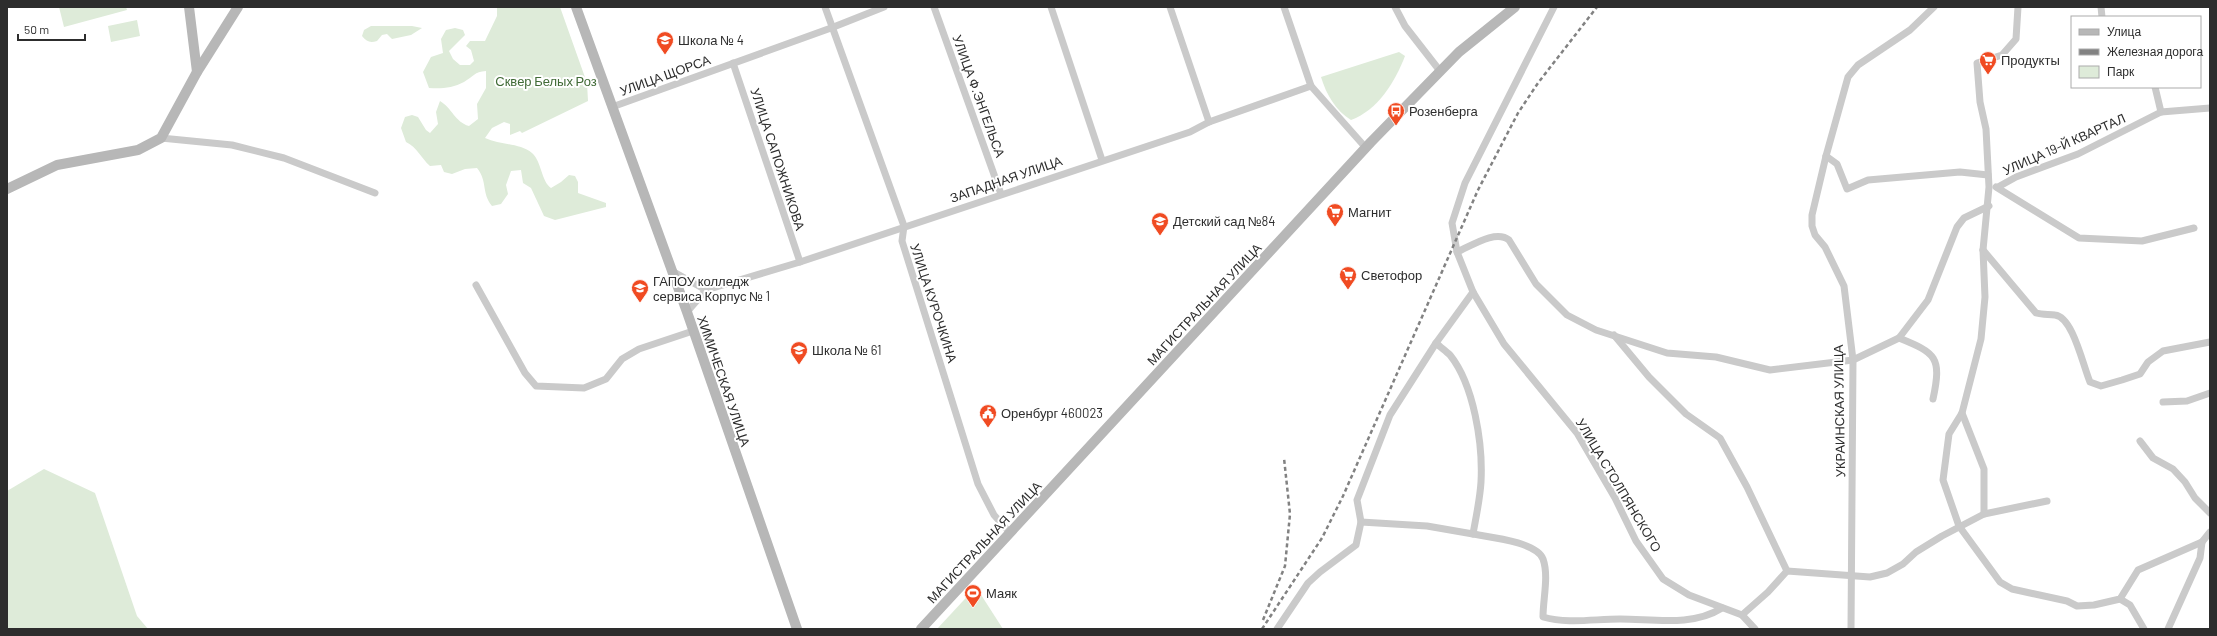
<svg xmlns="http://www.w3.org/2000/svg" width="2217" height="636" font-family="Barlow,sans-serif">
	<style>
		.green { fill: #deebd9 }
		.lines { fill: none; stroke-linecap: round; stroke-linejoin: round }
		.street { stroke: #cacaca; stroke-width: 7 }
		.secondary { stroke: #b7b7b7; stroke-width: 10 }
		.rail { stroke: #828282; stroke-width: 2.5; stroke-dasharray: 4 3; stroke-linecap: butt }
		.labels { text-anchor: middle; stroke-width: 4; stroke-linejoin: round; paint-order: stroke }
		.poi-label { font-size: 13px; fill: #2d2d2d; stroke: #fff; text-anchor: start }
		.street-label { font-size: 13px; fill: #2d2d2d; stroke: #fff }
		.park-label { font-size: 13px; fill: #416b37; stroke: #fff }
	</style>
	<rect width="100%" height="100%" fill="#fff"/>
	<!-- green -->
	<g class="green">
		<path d="M59 7H126L127 10 64 27Z"/>
		<path d="M497 7H560L587 83 588 101 522 133 520 131 510 135V124L504 122 492 128 485 138C500 145 520 143 532 153 542 162 541 181 551 188L561 182 569 175 575 176 578 182V193L606 203V207L555 220 544 216 531 188 523 183 521 170 511 171 506 185 508 194 501 204 492 206C481 192 488 182 477 168L465 169 452 174 444 172 441 165 430 166C421 158 417 147 406 142L401 128 405 117 412 115 418 117 426 130 430 133 438 124 436 112 440 101C452 108 455 122 469 126L478 119 477 104 486 88V71C474 72 474 76 464 82 453 88 441 89 429 88L423 72 431 57 443 53 441 39 446 30 455 28 463 30 465 35 449 51 453 59 460 65H470L474 61 471 50 466 46 470 41H485L497 16Z"/>
		<path d="M137 20 140 36 111 42 108 26Z"/>
		<path d="M371 26H412L422 28 411 35 392 39 387 34 382 35 377 41C370 43 367 42 362 36L364 30Z"/>
		<path d="M1399 52 1405 56C1395 82 1378 110 1351 120 1336 111 1326 94 1321 77Z"/>
		<path d="M44 469 95 493 137 616 148 629H7V491Z"/>
		<path d="M976 587 1003 629H937Z"/>
	</g>
	<g class="lines">
		<!-- street -->
		<g class="street">
			<path d="M825 7 904 226 902 241 978 484 994 515 1010 533"/>
			<path d="M934 7 1001 194"/>
			<path d="M1051 7 1102 160"/>
			<path d="M1170 7 1209 122"/>
			<path d="M1284 7 1311 86 1366 148"/>
			<path d="M1395 7 1405 26 1440 71"/>
			<path d="M1554 7 1465 183 1452 223 1457 252 1473 292 1504 344 1577 433 1615 498 1636 541 1663 579 1689 595 1742 615 1755 629"/>
			<path d="M2018 7 2016 39 2002 55 1977 63 1980 102 1986 129 1989 187 1983 250 1985 297 1981 339 1962 413 1949 434 1943 480 1959 526 2000 582 2012 589 2067 601 2077 606 2094 605 2120 599 2138 570 2202 542 2210 532"/>
			<path d="M2101 7 2102 17"/>
			<path d="M733 63 800 262"/>
			<path d="M2155 87 2161 112"/>
			<path d="M612 107 831 28 884 7"/>
			<path d="M161 138 232 145 284 158 375 193"/>
			<path d="M1826 156 1837 164 1847 189 1868 180 1960 172 1988 175"/>
			<path d="M1996 187 2079 238 2142 241 2194 228"/>
			<path d="M1998 187 2016 177 2078 154 2161 112 2210 108"/>
			<path d="M1983 250 2036 313C2043 315 2049 314 2055 315 2073 317 2083 366 2090 382L2101 386 2122 380 2140 374 2148 362 2163 351 2210 342"/>
			<path d="M1457 252C1471 246 1496 229 1509 240L1536 284 1567 315 1596 330 1667 353 1716 357 1770 370 1853 360 1899 338C1936 353 1942 357 1933 399"/>
			<path d="M672 271 706 290 687 312"/>
			<path d="M476 285 525 373 536 386 584 388 606 379 622 359 639 349 693 331"/>
			<path d="M706 290 800 262 1190 132 1209 122 1311 86"/>
			<path d="M1614 335 1649 377 1686 414 1720 438 1747 487 1787 571"/>
			<path d="M1899 338 1928 300 1957 227 1964 218 1989 206"/>
			<path d="M2163 402 2187 401 2210 393"/>
			<path d="M1962 413 1984 469V514"/>
			<path d="M2140 441 2153 458 2173 469 2185 482 2195 498 2210 513"/>
			<path d="M1361 522 1427 526 1473 534C1476 517 1480 499 1481 482 1483 444 1474 385 1450 355 1446 351 1440 347 1436 343"/>
			<path d="M1473 534C1489 537 1537 542 1543 559 1549 576 1543 599 1543 617 1568 624 1594 619 1620 619 1653 619 1692 627 1722 608"/>
			<path d="M2120 599 2130 605 2144 629"/>
			<path d="M1742 615 1768 592 1787 571 1870 577 1887 573 1903 564 1916 552 1942 536 1984 514 2047 501"/>
			<path d="M1277 629 1308 583 1320 572 1356 545 1361 522 1357 500 1390 415 1436 343 1473 292"/>
			<path d="M1851 629 1853 360 1844 286 1825 247 1815 235 1812 226V215L1826 156 1848 77 1858 65 1910 30 1934 7"/>
			<path d="M2168 629 2200 558 2202 542"/>
		</g>
		<!-- secondary -->
		<g class="secondary">
			<path d="M189 7 197 72"/>
			<path d="M576 7 687 312 797 629"/>
			<path d="M7 189 57 165 138 150 161 138 197 72 238 7"/>
			<path d="M921 629 1371 142 1459 52 1515 7"/>
		</g>
		<!-- rail -->
		<g class="rail">
			<path d="M1263 620 1285 566 1290 514 1284 458"/>
			<path d="M1262 629 1322 538 1343 496 1478 190 1518 113 1538 83 1597 7"/>
		</g>
	</g>
	<!-- icons -->
	<defs>
		<g id="school-pin" transform="scale(0.9)"><path d="M0 17L-7.5 6A9.5 9.5 0 1 1 7.5 6Z" fill="#f04b22" stroke="#fff"/><path d="M0-5L7-2L0 1L-7-2ZM-4 1L0 2.5L4 1V4Q0 6-4 4Z" fill="#fff"/></g>
		<g id="supermarket-pin" transform="scale(0.9)"><path d="M0 17L-7.5 6A9.5 9.5 0 1 1 7.5 6Z" fill="#f04b22" stroke="#fff"/><path d="M-6-5.5h2.5l.6 2H6L4.5 2H-2.5L-4.4-4H-6ZM-1.5 3.2a1.3 1.3 0 1 0 .1 0ZM3 3.2a1.3 1.3 0 1 0 .1 0Z" fill="#fff"/></g>
		<g id="bus-pin" transform="scale(0.9)"><path d="M0 17L-7.5 6A9.5 9.5 0 1 1 7.5 6Z" fill="#f04b22" stroke="#fff"/><path d="M-5-6H5V4H4V6H2V4H-2V6H-4V4H-5ZM-3.5-4V0h7V-4ZM-3.5 1.2v1.5H-2V1.2ZM2 1.2v1.5H3.5V1.2Z" fill="#fff"/></g>
		<g id="university-pin" transform="scale(0.9)"><path d="M0 17L-7.5 6A9.5 9.5 0 1 1 7.5 6Z" fill="#f04b22" stroke="#fff"/><path d="M0-5L7-2L0 1L-7-2ZM-4 1L0 2.5L4 1V4Q0 6-4 4Z" fill="#fff"/></g>
		<g id="civic-pin" transform="scale(0.9)"><path d="M0 17L-7.5 6A9.5 9.5 0 1 1 7.5 6Z" fill="#f04b22" stroke="#fff"/><path d="M-.6-6.5H3V-4.5H.6V-3L4-1V1h2V6H-6V1h2V-1L-.6-3ZM-1.2 2.5V6h2.4V2.5Z" fill="#fff"/></g>
		<g id="stadium-pin" transform="scale(0.9)"><path d="M0 17L-7.5 6A9.5 9.5 0 1 1 7.5 6Z" fill="#f04b22" stroke="#fff"/><path d="M0-5a6.5 5 0 1 0 0 10a6.5 5 0 1 0 0-10ZM-3.5-1.8h7v3.6h-7Z" fill="#fff"/></g>
	</defs>
	<g fill-rule="evenodd">
		<use href="#school-pin" x="665" y="40"/>
		<use href="#supermarket-pin" x="1988" y="60"/>
		<use href="#bus-pin" x="1396" y="111"/>
		<use href="#supermarket-pin" x="1335" y="212"/>
		<use href="#school-pin" x="1160" y="221"/>
		<use href="#supermarket-pin" x="1348" y="275"/>
		<use href="#university-pin" x="640" y="288"/>
		<use href="#school-pin" x="799" y="350"/>
		<use href="#civic-pin" x="988" y="413"/>
		<use href="#stadium-pin" x="973" y="593"/>
	</g>
	<g class="labels">
		<!-- poi labels -->
		<g class="poi-label">
			<text x="678" y="45">Школа № 4</text>
			<text x="2001" y="65">Продукты</text>
			<text x="1409" y="116">Розенберга</text>
			<text x="1348" y="217">Магнит</text>
			<text x="1173" y="226">Детский сад №84</text>
			<text x="1361" y="280">Светофор</text>
			<text x="653" y="286">ГАПОУ колледж<tspan x="653" dy="15">сервиса Корпус № 1</tspan></text>
			<text x="812" y="355">Школа № 61</text>
			<text x="1001" y="418">Оренбург 460023</text>
			<text x="986" y="598">Маяк</text>
		</g>
		<!-- street labels -->
		<g class="street-label">
			<text transform="translate(665 75) rotate(-20)" y="5">УЛИЦА ЩОРСА</text>
			<text transform="translate(979 96) rotate(70)" y="5">УЛИЦА Ф.ЭНГЕЛЬСА</text>
			<text transform="translate(2064 144) rotate(-24)" y="5">УЛИЦА 19-Й КВАРТАЛ</text>
			<text transform="translate(778 159) rotate(72)" y="5">УЛИЦА САПОЖНИКОВА</text>
			<text transform="translate(1006 179) rotate(-19)" y="5">ЗАПАДНАЯ УЛИЦА</text>
			<text transform="translate(934 303) rotate(72)" y="5">УЛИЦА КУРОЧКИНА</text>
			<text transform="translate(1204 304) rotate(-47)" y="5">МАГИСТРАЛЬНАЯ УЛИЦА</text>
			<text transform="translate(724 381) rotate(71)" y="5">ХИМИЧЕСКАЯ УЛИЦА</text>
			<text transform="translate(1839 411) rotate(-91)" y="5">УКРАИНСКАЯ УЛИЦА</text>
			<text transform="translate(1619 485) rotate(59)" y="5">УЛИЦА СТОЛПЯНСКОГО</text>
			<text transform="translate(984 542) rotate(-47)" y="5">МАГИСТРАЛЬНАЯ УЛИЦА</text>
		</g>
		<!-- park labels -->
		<g class="park-label">
			<text x="546" y="86">Сквер Белых Роз</text>
		</g>
	</g>
	<!-- border -->
	<rect width="2217" height="636" fill="none" stroke="#2d2d2d" stroke-width="16"/>
	<!-- legend -->
	<rect x="2071" y="16" width="130" height="72" fill="#ffffff" stroke="#ababab"/>
	<rect x="2079" y="29" width="20" height="6" fill="#b7b7b7" stroke="#ababab"/>
	<text x="2107" y="36" font-size="12" fill="#2d2d2d">Улица</text>
	<rect x="2079" y="49" width="20" height="6" fill="#828282" stroke="#ababab"/>
	<text x="2107" y="56" font-size="12" fill="#2d2d2d">Железная дорога</text>
	<rect x="2079" y="66" width="20" height="12" fill="#deebd9" stroke="#ababab"/>
	<text x="2107" y="76" font-size="12" fill="#2d2d2d">Парк</text>
	<!-- scale -->
	<path d="M18 34v6h67v-6" fill="none" stroke="#2d2d2d" stroke-width="2"/>
	<text x="24" y="34" font-size="12" fill="#2d2d2d" stroke="#ffffff" stroke-width="3" paint-order="stroke">50 m</text>
</svg>
